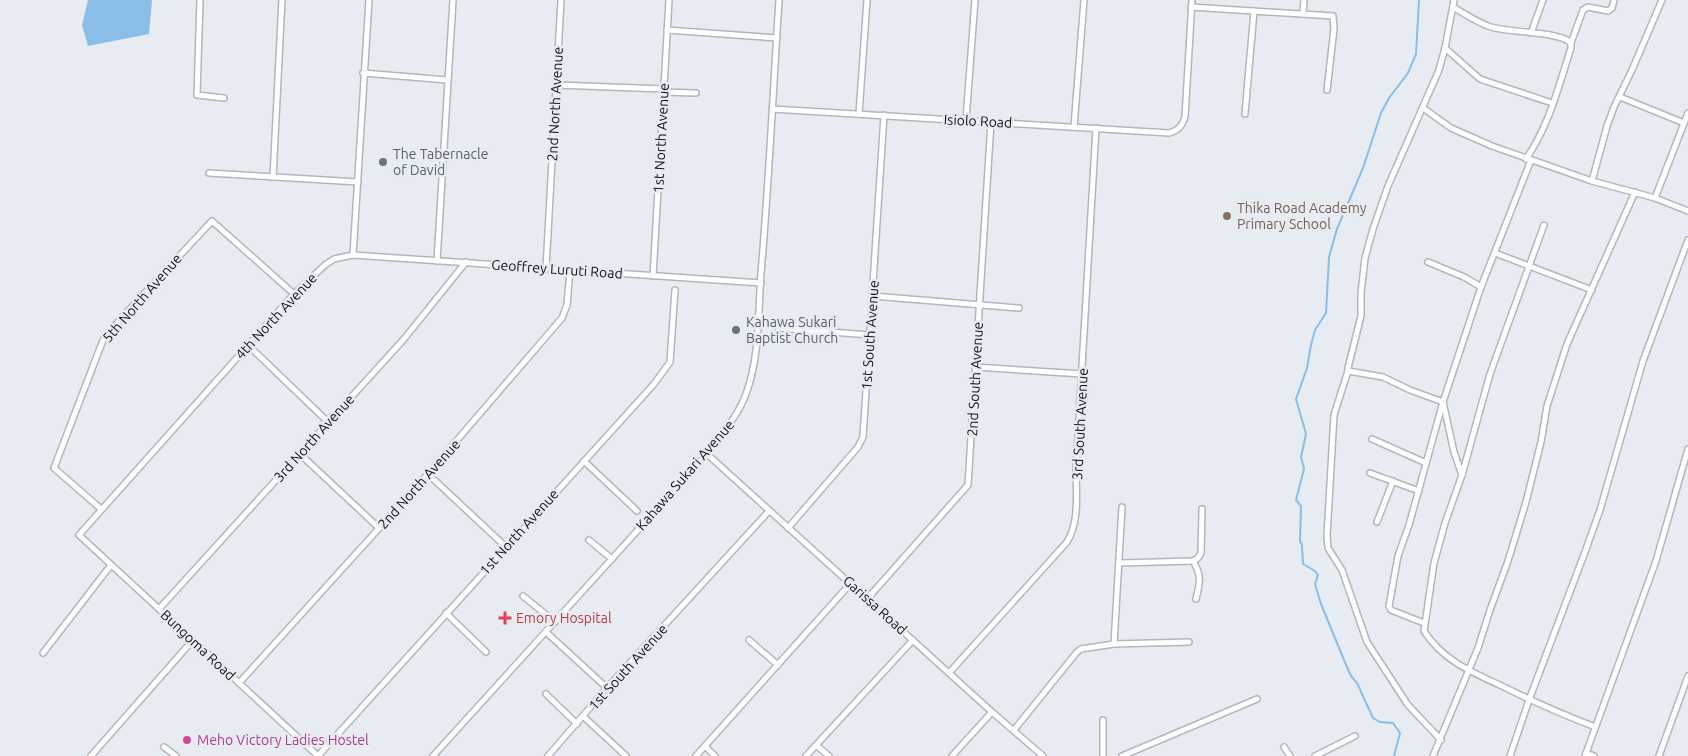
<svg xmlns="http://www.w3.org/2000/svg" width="1688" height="756" font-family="Ubuntu,sans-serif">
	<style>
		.water { fill: #8bbde9 }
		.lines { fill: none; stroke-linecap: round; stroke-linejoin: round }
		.stream { stroke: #8bbde9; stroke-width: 2 }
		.street-casing { stroke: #b1b7bc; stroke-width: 8 }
		.street { stroke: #fff; stroke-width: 5 }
		.worship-dot { fill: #6b7280; stroke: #e6ecf2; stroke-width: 2 }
		.education-dot { fill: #8d6e63; stroke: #e6ecf2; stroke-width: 2 }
		.health-dot { fill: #e0444e; stroke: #e6ecf2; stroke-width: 2 }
		.hotel-dot { fill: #d1479c; stroke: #e6ecf2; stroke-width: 2 }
		.labels { text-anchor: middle; stroke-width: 5; stroke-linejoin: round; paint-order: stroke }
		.street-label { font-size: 14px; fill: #101214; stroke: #e6ecf2 }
		.worship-label { font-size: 14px; fill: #5b616d; stroke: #e6ecf2; text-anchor: start }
		.education-label { font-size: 14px; fill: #785e54; stroke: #e6ecf2; text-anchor: start }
		.health-label { font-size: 14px; fill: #be3a42; stroke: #e6ecf2; text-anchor: start }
		.hotel-label { font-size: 14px; fill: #b23c85; stroke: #e6ecf2; text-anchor: start }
	</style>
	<rect width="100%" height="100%" fill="#e6ecf2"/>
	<!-- water -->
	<path class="water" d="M88 0H152L149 34 88 46 82 25Z"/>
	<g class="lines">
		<!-- stream -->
		<path class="stream" d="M1394 756 1400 733 1393 723 1380 722 1373 718 1357 683 1351 676 1344 660 1321 604 1315 584 1318 575 1315 571 1303 564 1302 545 1300 541 1301 506 1296 500 1304 469 1301 457 1306 434 1296 399 1307 368 1311 345 1315 330 1326 313 1329 257 1337 229 1363 168 1381 113 1389 98 1408 73 1416 54 1419 0"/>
		<!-- street casing -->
		<g class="street-casing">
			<g id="street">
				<path d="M200 0 197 95 224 98"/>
				<path d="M1191 7 1333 16 1334 29 1327 90"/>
				<path d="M1453 7C1465 14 1478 23 1491 27 1510 33 1559 31 1571 43V48C1559 85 1549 126 1526 159"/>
				<path d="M1303 14 1304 0"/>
				<path d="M667 30 777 38"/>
				<path d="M1531 33 1543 0"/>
				<path d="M1571 43 1583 10 1588 7 1608 11 1612 8 1614 0"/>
				<path d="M1445 48 1480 79 1552 103"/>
				<path d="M363 73 447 80"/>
				<path d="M556 85 664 89"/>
				<path d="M664 92 696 93"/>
				<path d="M1620 97 1684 123"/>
				<path d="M1423 108 1451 128 1492 146 1592 181 1655 198 1688 211"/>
				<path d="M772 109 1169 133C1179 130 1182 126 1185 117L1192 0"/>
				<path d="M859 114 867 0"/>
				<path d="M1245 114 1254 11"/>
				<path d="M966 120 975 0"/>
				<path d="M1074 127 1084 0"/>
				<path d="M209 173 358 182"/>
				<path d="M273 177 282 0"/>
				<path d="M1592 181 1607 126 1614 107 1632 70 1662 0"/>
				<path d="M1655 198 1688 113"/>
				<path d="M1544 225 1490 374 1462 475 1445 523 1434 563 1424 631C1443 661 1474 673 1504 687 1534 702 1564 715 1595 727"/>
				<path d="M1495 253 1592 290"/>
				<path d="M353 255 369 0"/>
				<path d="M437 261 453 0"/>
				<path d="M1428 262 1464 277 1481 287"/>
				<path d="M546 268 561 0"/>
				<path d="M653 276 669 0"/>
				<path d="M675 290 670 362 654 384 318 756 79 535 294 294 325 265 334 259 353 255 761 283"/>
				<path d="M873 296 1019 308"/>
				<path d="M778 328 870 335"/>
				<path d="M248 345 328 422"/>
				<path d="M975 367 1082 374"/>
				<path d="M1348 371 1383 377 1410 390 1443 402 1454 452 1462 475"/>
				<path d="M1372 439 1426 463"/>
				<path d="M300 454 379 528"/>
				<path d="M707 454 992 712 1043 756"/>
				<path d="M584 461 637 511"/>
				<path d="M1370 473 1419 491"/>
				<path d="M428 474 506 547"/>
				<path d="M101 509 54 468 100 348 105 336 115 325 212 221 294 294"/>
				<path d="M1377 522 1393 481"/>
				<path d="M788 528 858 447 863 437 884 115"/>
				<path d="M589 540 612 559"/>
				<path d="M1193 561C1202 576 1200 582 1196 599"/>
				<path d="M1119 563 1193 561 1198 558 1201 553 1202 509"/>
				<path d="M523 596 555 622"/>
				<path d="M868 598 968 485 991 122"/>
				<path d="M159 609 404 339 466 262"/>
				<path d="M446 613 486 652"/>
				<path d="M1424 623 1391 610 1389 606 1398 556 1409 525 1443 402 1481 287 1531 160"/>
				<path d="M546 632 607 688"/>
				<path d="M749 640 778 665"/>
				<path d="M1114 644 1122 507"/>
				<path d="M43 653 111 565"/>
				<path d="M949 673 1067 542C1080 521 1076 493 1076 469L1096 128"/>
				<path d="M239 683 428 474 562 318 567 305 570 270"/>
				<path d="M546 694 577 724"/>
				<path d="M584 717 626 756"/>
				<path d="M1103 720V756"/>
				<path d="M1014 730 1077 652 1081 649 1114 644 1189 642"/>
				<path d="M1441 740 1408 705 1367 642 1342 570 1328 548 1327 536 1334 415 1348 371V368L1361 316V293L1365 258 1373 229 1388 186 1439 70 1445 48 1454 0"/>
				<path d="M816 745 829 756"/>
				<path d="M705 746 715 756"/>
				<path d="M164 747 176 756"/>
				<path d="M1284 747 1290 756"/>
				<path d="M1586 753 1594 756"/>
				<path d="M91 756 193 640"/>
				<path d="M433 756 707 454C721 435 738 416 746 394 760 356 758 313 761 273 769 182 773 91 779 0"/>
				<path d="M548 756 607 688 769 511"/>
				<path d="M696 756 851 583"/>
				<path d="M806 756 913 640"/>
				<path d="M952 756 992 712"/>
				<path d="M1122 756 1257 699"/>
				<path d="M1315 756 1355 736"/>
				<path d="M1433 756 1478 648 1490 610 1508 561 1526 502 1541 442 1547 406 1567 344 1635 192"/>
				<path d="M1510 756 1529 700 1585 552 1600 510 1643 361 1688 240"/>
				<path d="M1585 756 1656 561 1688 449"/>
				<path d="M1659 756 1688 676"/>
			</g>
		</g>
		<!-- street -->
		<use href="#street" class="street"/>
	</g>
	<!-- markers -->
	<g class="worship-dot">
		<circle cx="383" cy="162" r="5"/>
		<circle cx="736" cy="330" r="5"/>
	</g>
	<circle class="education-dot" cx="1227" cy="216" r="5"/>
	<path class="health-dot" d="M502.5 610.5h5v5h5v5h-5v5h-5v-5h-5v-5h5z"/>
	<circle class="hotel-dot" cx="187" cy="740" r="5"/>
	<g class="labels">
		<!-- street labels -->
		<g class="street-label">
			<text transform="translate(555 104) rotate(-87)" y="5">2nd North Avenue</text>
			<text transform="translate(978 121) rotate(3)" y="5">Isiolo Road</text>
			<text transform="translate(661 138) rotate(-87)" y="5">1st North Avenue</text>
			<text transform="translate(557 269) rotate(4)" y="5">Geoffrey Luruti Road</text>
			<text transform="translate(142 298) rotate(-49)" y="5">5th North Avenue</text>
			<text transform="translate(276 316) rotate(-47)" y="5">4th North Avenue</text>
			<text transform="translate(870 335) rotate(-86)" y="5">1st South Avenue</text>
			<text transform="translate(975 379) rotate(-87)" y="5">2nd South Avenue</text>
			<text transform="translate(1080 424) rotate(-87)" y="5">3rd South Avenue</text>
			<text transform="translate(314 438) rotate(-48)" y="5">3rd North Avenue</text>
			<text transform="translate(685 475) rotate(-49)" y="5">Kahawa Sukari Avenue</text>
			<text transform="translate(419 484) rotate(-48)" y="5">2nd North Avenue</text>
			<text transform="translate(519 532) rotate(-48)" y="5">1st North Avenue</text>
			<text transform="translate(875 605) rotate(42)" y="5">Garissa Road</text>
			<text transform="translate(198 645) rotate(43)" y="5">Bungoma Road</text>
			<text transform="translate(628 667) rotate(-48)" y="5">1st South Avenue</text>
		</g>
		<!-- worship labels -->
		<g class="worship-label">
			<text x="393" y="159">The Tabernacle<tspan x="393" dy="16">of David</tspan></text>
			<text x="746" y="327">Kahawa Sukari<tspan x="746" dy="16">Baptist Church</tspan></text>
		</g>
		<!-- education labels -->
		<g class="education-label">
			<text x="1237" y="213">Thika Road Academy<tspan x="1237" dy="16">Primary School</tspan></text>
		</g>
		<!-- health labels -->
		<g class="health-label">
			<text x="516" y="623">Emory Hospital</text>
		</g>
		<!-- hotel labels -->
		<g class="hotel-label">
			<text x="197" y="745">Meho Victory Ladies Hostel</text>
		</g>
	</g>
</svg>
